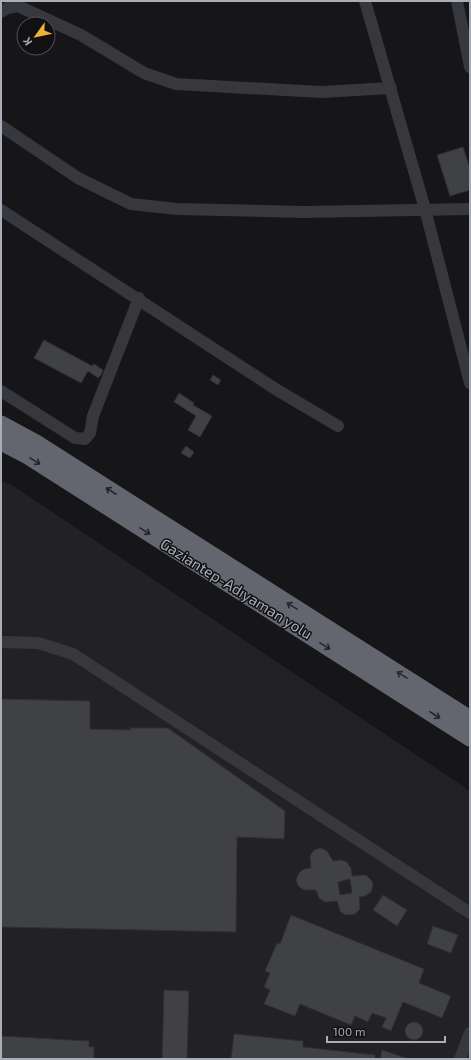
<svg xmlns="http://www.w3.org/2000/svg" width="471" height="1060" font-family="'Exo 2',sans-serif">
	<style>
		.built { fill: #222225 }
		.building { fill: #404145; stroke: #303034; fill-rule: evenodd }
		.lines { fill: none; stroke-linecap: round; stroke-linejoin: round }
		.minor { stroke: #37383d; stroke-width: 12 }
		.highway { stroke: #63666e; stroke-width: 17 }
		.oneway { stroke: #26262a }
		.labels { text-anchor: middle; stroke-width: 3; stroke-linejoin: round; paint-order: stroke }
		.street-label { font-size: 15px; fill: #a8adb8; stroke: #111113 }
	</style>
	<rect width="100%" height="100%" fill="#161618"/>
	<!-- built -->
	<path class="built" d="M1 481 12 485 470 791V1059H1Z"/>
	<!-- building -->
	<g class="building">
		<path d="M463 147 470 169V190L450 196 437 155Z"/>
		<path d="M44 340 92 366 94 364 103 370 101 375 98 378 88 371 81 383 34 358Z"/>
		<path d="M213 375 221 380 218 385 210 380Z"/>
		<path d="M179 393 194 403 193 405 212 416 200 437 188 430 196 416 174 402Z"/>
		<path d="M186 446 194 452 190 458 181 453Z"/>
		<path d="M1 699 90 701V729L130 730V728H168L285 811 284 839 237 837 236 932 1 927Z"/>
		<path d="M321 848 327 851 333 861 341 860 347 862 351 868 352 876 366 875 372 881 373 886 371 892 365 896 359 897 360 909 355 914 345 915 340 911 337 901 325 902 319 898 316 890H304L298 886 296 880 299 873 304 869 311 868 310 856 314 850ZM350 879 352 893 340 895 338 882Z"/>
		<path d="M383 895 407 910 397 926 373 910Z"/>
		<path d="M291 915 424 969 419 983 451 996 442 1018 403 1002 391 1031 382 1027 386 1018 372 1013 368 1022 355 1016 351 1025 300 1004 295 1016 264 1004 270 990 264 987 270 973 265 971 277 943 280 944Z"/>
		<path d="M433 926 458 935 451 953 427 944Z"/>
		<path d="M164 990 189 991 187 1059H162Z"/>
		<circle cx="414" cy="1031" r="9"/>
		<path d="M234 1034 303 1041V1047L375 1055V1059H231Z"/>
		<path d="M1 1036 89 1041V1047H94V1059H1Z"/>
		<path d="M382 1050 406 1058V1059H380Z"/>
	</g>
	<g class="lines">
		<!-- minor -->
		<g class="minor">
			<path d="M365 1 425 209 470 383"/>
			<path d="M457 1 470 67"/>
			<path d="M1 12 7 8 18 6 81 35 144 73 176 84 321 92 391 88"/>
			<path d="M1 126 78 178 131 204 177 209 304 212 470 209"/>
			<path d="M1 210 277 390 338 426"/>
			<path d="M1 391 75 438 85 439 90 433 93 416 139 298"/>
			<path d="M1 642 38 643 73 654 470 913"/>
			<path d="M460 1059 470 1033"/>
		</g>
		<!-- highway -->
		<g class="highway">
			<path d="M1 424 36 443 470 719"/>
			<path d="M1 442 28 456 470 738"/>
		</g>
	</g>
	<!-- one-way arrows -->
	<defs><path id="oneway-shaft" d="M-6 0H5M1.5-3L5.5 0L1.5 3" fill="none" stroke-width="1.6" stroke-linecap="round" stroke-linejoin="round"/></defs>
	<g class="oneway">
		<use href="#oneway-shaft" transform="translate(35 461) rotate(32)"/>
		<use href="#oneway-shaft" transform="translate(111 491) rotate(-147)"/>
		<use href="#oneway-shaft" transform="translate(145 531) rotate(32)"/>
		<use href="#oneway-shaft" transform="translate(292 606) rotate(-148)"/>
		<use href="#oneway-shaft" transform="translate(325 646) rotate(32)"/>
		<use href="#oneway-shaft" transform="translate(402 675) rotate(-148)"/>
		<use href="#oneway-shaft" transform="translate(435 715) rotate(33)"/>
	</g>
	<g class="labels">
		<!-- street labels -->
		<g class="street-label">
			<text transform="translate(236 589) rotate(32)" y="5">Gaziantep-Adıyaman yolu</text>
		</g>
	</g>
	<!-- border -->
	<rect width="471" height="1060" fill="none" stroke="#a8adb8" stroke-width="4"/>
	<!-- north arrow -->
	<g transform="translate(36 36) rotate(237)"><circle r="19" fill="#111113" stroke="#4d4f55"/>
	<path d="M0-3L7 15L0 10L-7 15Z" fill="#f2b134"/>
	<text y="-6" font-size="11" font-weight="bold" text-anchor="middle" fill="#a8adb8">K</text>
	</g>
	<!-- scale -->
	<path d="M327 1036v6h118v-6" fill="none" stroke="#a8adb8" stroke-width="2"/>
	<text x="333" y="1036" font-size="12" fill="#a8adb8" stroke="#111113" stroke-width="3" paint-order="stroke">100 m</text>
</svg>
